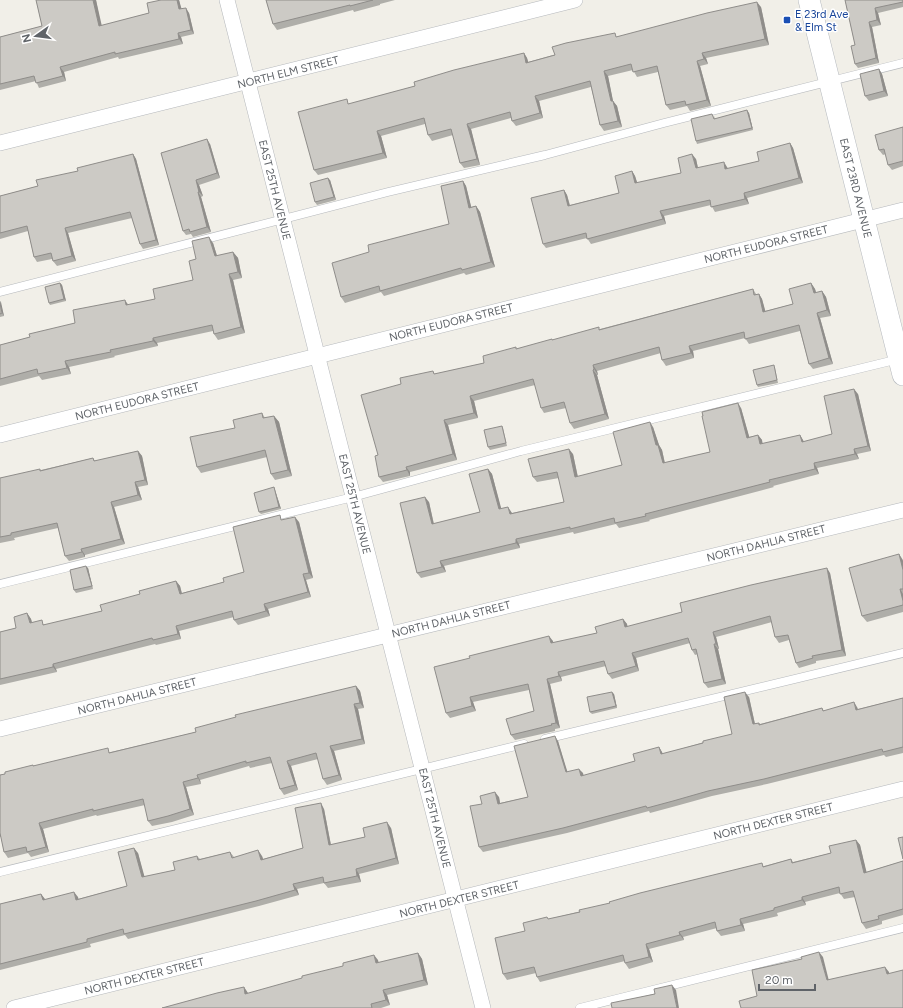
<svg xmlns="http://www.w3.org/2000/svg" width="903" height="1008" font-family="Figtree,sans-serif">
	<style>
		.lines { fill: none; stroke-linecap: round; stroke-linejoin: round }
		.lane-casing { stroke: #b5b8bc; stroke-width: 9 }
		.street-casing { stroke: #b5b8bc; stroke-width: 16 }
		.secondary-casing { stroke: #b6babf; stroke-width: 22 }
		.lane { stroke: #fff; stroke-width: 8 }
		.street { stroke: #fff; stroke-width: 15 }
		.secondary { stroke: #fff; stroke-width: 21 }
		.wall { fill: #afaea9 }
		.shaded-wall { fill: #8f8d8a }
		.building { fill: #cccac5; stroke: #8f8d8a }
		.transit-dot { fill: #1a4fb4; stroke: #fff; stroke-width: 1.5 }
		.labels { text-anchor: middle; stroke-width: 3; stroke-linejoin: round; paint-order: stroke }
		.transit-label { font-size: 11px; fill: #164399; stroke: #fff; text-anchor: start }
		.street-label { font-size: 11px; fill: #5f6368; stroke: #fff }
	</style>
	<rect width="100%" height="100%" fill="#f1efe8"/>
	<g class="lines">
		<!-- lane casing -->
		<g class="lane-casing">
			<g id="lane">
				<path d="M0 292 388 192 545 155 664 123 903 63"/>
				<path d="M0 584 353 497 521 451 899 359"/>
				<path d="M545 739 903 653"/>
				<path d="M0 872 524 744"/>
				<path d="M580 1008 903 928"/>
			</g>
		</g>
		<!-- street casing -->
		<g class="street-casing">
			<g id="street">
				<path d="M227 0 483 1008"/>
				<path d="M0 143 575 0"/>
				<path d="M0 435 903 210"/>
				<path d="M0 729 903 510"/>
				<path d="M14 1008 903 789"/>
			</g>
		</g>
		<!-- secondary casing -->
		<g class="secondary-casing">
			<path id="secondary" d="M809 0 903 375"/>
		</g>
		<!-- lane -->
		<use href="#lane" class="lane"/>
		<!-- street -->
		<use href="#street" class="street"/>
		<!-- secondary -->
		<use href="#secondary" class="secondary"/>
	</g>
	<!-- wall -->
	<g class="wall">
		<path d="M36 0H96L101 26 149 13 161 0H179L181 9 189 13 194 34 181 37 183 44 119 59 118 57 64 72 66 81 39 88 36 81 0 90V37L42 26Z"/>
		<path d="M266 0H395L380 4V5L354 12 353 10 277 30 273 24Z"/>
		<path d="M845 0H903V7L878 13 881 25 872 27 879 63 858 68 855 64V45Z"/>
		<path d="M761 7 769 45 706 58 708 64 700 66 711 106 690 111 687 106 670 110 666 105 658 72 637 77 633 70 608 76 613 101 617 106 622 127 604 131 600 125 591 87 539 101 543 118 516 126 512 121 511 118 471 129 480 165 464 168 460 163 453 135 432 141 428 135 425 124 381 136 387 158 318 175 314 170 350 104 415 86 524 53 527 58 528 62 618 37Z"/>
		<path d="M879 69 882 74 888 96 869 101 865 96Z"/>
		<path d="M749 113 753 130 697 144 696 141 714 116 715 119Z"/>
		<path d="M903 127V166L892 170 888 165 886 154 883 155 879 150Z"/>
		<path d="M790 143 793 148 803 183 747 198 749 204 715 212 711 205 664 216 666 224 591 244 587 238 546 248 543 244 564 190 567 195 570 205 619 193 632 171 635 176 637 183 681 173 696 159 698 168 727 167 728 169 759 161Z"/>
		<path d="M210 144 220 178 199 185 203 196 201 197 211 232 193 237 191 234 186 235 183 231 161 153Z"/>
		<path d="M133 154 136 159 159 245 143 249 140 244 132 218 68 233 76 261 57 266 53 261 52 259 37 262 34 257 28 231 0 239V196L38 186 78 171Z"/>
		<path d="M330 180 336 200 317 205 315 202Z"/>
		<path d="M463 181 466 186 471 207 476 206 480 212 495 267 466 275 464 273 384 296 381 292 345 303 341 297 449 224Z"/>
		<path d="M213 243 217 256 233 252 238 258 242 278 233 280 245 333 218 340 214 334 213 331 157 343 158 346 114 356 115 357 69 367 71 374 42 380 39 376 0 386V345L30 337 75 323 129 305 155 299 193 280 196 259Z"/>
		<path d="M60 283 62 285 66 301 50 305 49 303Z"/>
		<path d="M811 283 815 289 816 293 822 291 826 297 831 316 820 318 833 364 813 369 809 364 800 331 749 344 745 338 693 351 694 358 666 366 662 360 661 353 597 371 598 375H597L609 419 574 429 570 423 566 408 544 413 541 408 535 385 474 401 478 418 448 425 457 460 410 472V476L383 482 379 477 378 455 401 384 435 374 484 363 516 347V349L600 329 753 289 756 294H759L762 299 765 311 793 304Z"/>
		<path d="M0 301 4 316 0 317Z"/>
		<path d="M775 368 778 383 758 387 757 385Z"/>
		<path d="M858 394 871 451 857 454 859 459 817 468 819 474 773 486 774 487 649 520 650 521 619 528 616 524 574 534 573 532 519 544 520 548 444 566 446 572 421 578 417 573 429 502 434 524 480 512 488 469 492 474 501 509 512 513 564 502 559 478 537 482 533 477 573 454 578 477 622 465 653 427 659 445 662 450 665 463 710 452 741 408 749 437 758 435 762 440V444L800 435 804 442 832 434Z"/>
		<path d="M262 413 265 418 274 416 279 422 292 476 275 480 271 474 267 457 201 473 197 467 235 428Z"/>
		<path d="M502 426 503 428 507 446 490 450 488 447Z"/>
		<path d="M138 451 142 456 148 485 138 487 142 500 114 507 125 544 85 555V557L69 561 65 556 58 528 14 538 15 540 0 543V478L41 470 93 458 95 461Z"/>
		<path d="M274 487 275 490 281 509 261 514 259 512Z"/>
		<path d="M283 520 299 522 313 578 306 580 311 597 268 609 270 616 238 625 234 620V617L179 631 181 639 156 645 155 644 56 669 57 672 0 685V632L16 628 27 613 31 619 32 622 46 625 102 611 140 594 176 581 180 586 182 593 224 582 244 572Z"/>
		<path d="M899 554 903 560V612L867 622 862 616Z"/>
		<path d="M88 568 93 589 76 593 74 590Z"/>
		<path d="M830 573 846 656 816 661V663L799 668 796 663 789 640 779 643 775 637 772 622 716 637 719 649H718L726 684 708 688 704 683 698 654 695 655 692 650 690 643 636 658 639 671 612 679 608 674 606 666 561 677 562 681 550 684 560 728 555 729V731L515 740 511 735 534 711 529 690 473 702 476 711 450 718 446 713 553 641V643L597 633 623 619 627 624V627Z"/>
		<path d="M356 686 360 691 364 708 358 709 365 744 334 751 342 780 327 785 323 779 318 759 291 766 298 790 284 795 280 789 272 763 250 768 249 766 200 780 201 784 186 787 194 815 172 822 152 826 148 821 145 805 97 816 96 815 43 829 49 852 31 857 28 853 8 858 4 852 1 837H0V775L34 766 111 752 196 732Z"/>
		<path d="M614 694 617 708 592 714 590 712Z"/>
		<path d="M749 697 755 724 759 723 760 724 822 708 824 711 857 707 858 709 903 698V753L886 757 884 755 767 784 712 796 676 806 650 813 649 811 567 833 483 852 479 847 482 804 499 797 500 803 528 797 558 741 567 772 583 773V776L635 761 659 747 663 754 732 734Z"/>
		<path d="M324 809 331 845 365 837 391 828 399 864 359 874 361 882 328 888 324 883 297 889 299 895 259 906 128 939 125 935 90 944 91 947 0 970V904L41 894 45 900 78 897V899L127 886 138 853 144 877 175 870 197 856 200 859 230 852 234 857 262 856 263 859 303 848Z"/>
		<path d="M856 840 860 845 866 872 903 861V915L882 921V924L866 929 862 923 855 897 844 899 840 893 805 902 806 905 777 913 778 916 743 924 745 931 721 936 717 931V928L683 937 684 940 649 949 653 962 629 969 625 963V961L540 982 537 977 536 973 507 980 503 974 525 931 549 919 764 866 791 859 793 862 831 853Z"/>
		<path d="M418 953 422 959 428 985 387 995 390 1005 381 1008H162L244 987 248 994 378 960V963Z"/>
	</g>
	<!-- shaded-wall -->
	<g class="shaded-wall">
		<path d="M93 0H96L103 31 99 26Z"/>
		<path d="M177 0H179L183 14 179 9Z"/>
		<path d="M757 2 761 7 769 45 765 39Z"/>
		<path d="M186 8 189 13 194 34 191 30Z"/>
		<path d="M875 8 878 13 881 25 877 20Z"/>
		<path d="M869 22 872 27 879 63 876 58Z"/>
		<path d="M178 33 181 37 183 44 179 39Z"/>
		<path d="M524 53 527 58 530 68 526 63Z"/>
		<path d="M702 53 706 58 708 64 704 59Z"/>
		<path d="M697 61 700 66 711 106 707 100Z"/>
		<path d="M60 67 64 72 66 81 63 76Z"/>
		<path d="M879 69 882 74 888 96 884 91Z"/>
		<path d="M604 71 608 76 614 106 611 101Z"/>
		<path d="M535 96 539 101 543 118 540 113Z"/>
		<path d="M613 101 617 106 622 127 618 121Z"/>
		<path d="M747 110 749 113 753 130 752 128Z"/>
		<path d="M467 124 471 129 480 165 477 159Z"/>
		<path d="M377 131 381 136 387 158 383 153Z"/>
		<path d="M207 139 210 144 220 178 217 173Z"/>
		<path d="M790 143 793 148 803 183 799 178Z"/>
		<path d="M133 154 136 159 159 245 156 240Z"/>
		<path d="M692 154 696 159 699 173 696 168Z"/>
		<path d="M724 162 727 167 729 174 725 169Z"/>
		<path d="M632 171 635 176 639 188 635 183Z"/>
		<path d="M328 178 330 180 336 200 334 197Z"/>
		<path d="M196 180 199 185 203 196 199 192Z"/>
		<path d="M463 181 466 186 473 214 469 208Z"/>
		<path d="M564 190 567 195 571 211 568 206Z"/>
		<path d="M198 192 201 197 211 232 207 227Z"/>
		<path d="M744 193 747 198 749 204 745 199Z"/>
		<path d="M476 206 480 212 495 267 491 262Z"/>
		<path d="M660 211 664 216 666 224 663 219Z"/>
		<path d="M65 228 68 233 76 261 72 256Z"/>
		<path d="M209 237 213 243 219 262 215 256Z"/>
		<path d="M233 252 238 258 242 278 238 272Z"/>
		<path d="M229 274 233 280 245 333 241 327Z"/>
		<path d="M60 283 62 285 66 301 64 299Z"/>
		<path d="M811 283 815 289 818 299 814 293Z"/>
		<path d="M822 291 826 297 831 316 827 310Z"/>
		<path d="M759 294 762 299 767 317 763 312Z"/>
		<path d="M125 300 129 306 126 305Z"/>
		<path d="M0 301 1 302 4 316 2 313Z"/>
		<path d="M817 313 820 318 833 364 829 358Z"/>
		<path d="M153 338 157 343 158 346 153 341Z"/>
		<path d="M689 346 693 351 694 358 691 353Z"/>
		<path d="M65 361 69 367 71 374 67 368Z"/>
		<path d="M593 365 597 371 598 375 594 369Z"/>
		<path d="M593 370 597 375 609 419 605 414Z"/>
		<path d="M854 389 858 394 871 451 868 446Z"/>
		<path d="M470 396 474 401 478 418 474 413Z"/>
		<path d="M738 403 741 408 751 443 747 438Z"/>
		<path d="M274 416 279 422 292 476 288 470Z"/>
		<path d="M444 420 448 425 457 460 453 454Z"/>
		<path d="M650 422 653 427 659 445 662 450 666 469 663 463 656 445Z"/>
		<path d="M758 435 762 440 764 450 760 444Z"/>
		<path d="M800 435 803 440 806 447 802 442Z"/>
		<path d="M569 449 573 454 579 483 575 477Z"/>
		<path d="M854 449 857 454 859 459 855 454Z"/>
		<path d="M138 451 142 456 148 485 145 480Z"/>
		<path d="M814 463 817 468 819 474 815 469Z"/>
		<path d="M406 467 410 472V476L407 470Z"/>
		<path d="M488 469 492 474 503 515 499 509Z"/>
		<path d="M135 482 138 487 142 500 138 495Z"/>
		<path d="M274 487 275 490 281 509 279 507Z"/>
		<path d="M425 497 429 502 435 530 432 524Z"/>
		<path d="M111 502 114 507 125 544 121 539Z"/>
		<path d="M508 507 512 513 514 519 510 514Z"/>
		<path d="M295 517 299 522 313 578 309 573Z"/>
		<path d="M516 539 519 544 520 548 516 543Z"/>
		<path d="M81 549 85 555V557L82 552Z"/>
		<path d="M899 554 903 561V570Z"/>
		<path d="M440 561 444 566 446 572 442 567Z"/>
		<path d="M86 566 88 568 93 589 92 586Z"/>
		<path d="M827 568 830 573 846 656 842 650Z"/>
		<path d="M303 574 306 580 311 597 308 592Z"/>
		<path d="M176 581 180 586 183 599 180 594Z"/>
		<path d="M900 589 903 594V601Z"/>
		<path d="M264 604 268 609 270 616 266 611Z"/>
		<path d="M27 613 31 619 33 628 30 623Z"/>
		<path d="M623 619 627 624 629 632 625 627Z"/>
		<path d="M176 626 179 631 181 639 178 634Z"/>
		<path d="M713 632 716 637 719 649 716 644Z"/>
		<path d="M549 636 553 641 554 648 551 643Z"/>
		<path d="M714 644 718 649 726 684 722 679Z"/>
		<path d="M632 653 636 658 639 671 636 666Z"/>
		<path d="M53 664 56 669 57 672 53 667Z"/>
		<path d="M558 672 561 677 562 681 559 676Z"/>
		<path d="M547 679 550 684 560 728 556 723Z"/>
		<path d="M356 686 360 691 364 708 360 703Z"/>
		<path d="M612 692 614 694 617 708 616 706Z"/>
		<path d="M745 692 749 697 756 729 753 724Z"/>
		<path d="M470 697 473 702 476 711 472 706Z"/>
		<path d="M854 702 857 707 859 715 856 710Z"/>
		<path d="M354 704 358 709 365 744 362 739Z"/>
		<path d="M555 736 558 741 569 777 566 772Z"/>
		<path d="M330 746 334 751 342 780 339 775Z"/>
		<path d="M659 747 662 752 664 759 661 754Z"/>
		<path d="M287 761 291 766 298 790 295 785Z"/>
		<path d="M579 769 583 773 585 781 581 776Z"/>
		<path d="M197 775 200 780 201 784 198 778Z"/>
		<path d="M183 782 186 787 194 815 190 809Z"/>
		<path d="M495 792 499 797 501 809 498 804Z"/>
		<path d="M321 803 324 809 332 851 329 845Z"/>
		<path d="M387 822 391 828 399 864 396 858Z"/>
		<path d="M39 823 43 829 49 852 46 847Z"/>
		<path d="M856 840 860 845 868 878 864 873Z"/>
		<path d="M134 848 138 853 146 882 142 877Z"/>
		<path d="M258 850 262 856 265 865 261 860Z"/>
		<path d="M356 869 359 874 361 882 357 876Z"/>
		<path d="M293 884 297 889 299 895 295 890Z"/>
		<path d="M74 892 78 897 80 905 76 900Z"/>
		<path d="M41 894 45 899 46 906 43 900Z"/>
		<path d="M802 897 805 902 806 905 802 900Z"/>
		<path d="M740 919 743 924 745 931 741 925Z"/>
		<path d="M679 932 683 937 684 940 680 935Z"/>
		<path d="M646 944 649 949 653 962 649 957Z"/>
		<path d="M819 952 823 957 830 985 827 980Z"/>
		<path d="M418 953 422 959 428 985 424 980Z"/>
		<path d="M374 955 378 960 380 968 376 963Z"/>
		<path d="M885 967 889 972 890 979 887 974Z"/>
		<path d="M672 985 676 990 679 1008H677Z"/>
		<path d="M244 987 248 993 249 1000 245 994Z"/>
		<path d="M383 990 387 995 390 1005 386 1000Z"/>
	</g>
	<!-- building -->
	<g class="building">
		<path d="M36 0H93L99 26 149 13 147 3 161 0H177L179 9 186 8 191 30 178 33 179 39 115 54V52L60 67 63 76 36 83 34 76 0 84V37L42 26Z"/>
		<path d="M266 0H373L350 6V5L273 24Z"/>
		<path d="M845 0H903V2L875 8 877 20 869 22 876 58 855 64 851 46 855 45Z"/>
		<path d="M757 2 765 39 702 53 704 59 697 61 707 100 686 105 685 101 666 105 657 66 633 72 631 64 604 71 611 101H613L618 121 600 125 590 81 535 96 540 113 512 121 510 112 467 124 477 159 460 163 451 129 428 135 424 118 377 131 383 153 314 170 298 112 347 99 348 104 415 86 414 82 454 70 524 53 526 63 555 55 552 47 566 43 615 33 616 37 707 13Z"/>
		<path d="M879 69 884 91 865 96 860 74Z"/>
		<path d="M747 110 752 128 696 141 691 119 712 114 714 119Z"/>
		<path d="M903 127V161L888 165 884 149 879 150 875 135Z"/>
		<path d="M207 139 217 173 196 180 199 192H198L207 227 190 232 189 229 183 231 161 153Z"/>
		<path d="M790 143 799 178 744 193 745 199 711 207 710 200 660 211 663 219 640 225 587 239 586 233 543 244 531 198 564 190 568 206 619 193 615 176 632 171 635 183 681 173 678 158 692 154 696 168 724 162 725 169 759 161 757 152Z"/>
		<path d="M133 154 156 240 140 244 130 212 65 228 72 256 53 261 51 253 34 257 27 226 0 233V196L38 186 36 180 78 171 77 168Z"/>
		<path d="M328 178 334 197 315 202 310 183Z"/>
		<path d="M463 181 469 208 476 206 491 262 462 270 461 268 380 291 379 286 341 297 332 263 369 252 368 245 449 224 441 186Z"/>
		<path d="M209 237 215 256 233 252 238 272 229 274 241 327 214 334 212 325 153 338V341L110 350 111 352 65 361 67 368 38 374 37 369 0 379V345L30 337 29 334 75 323 73 310 125 300 126 305 155 299 153 289 193 280 189 261 196 259 192 241Z"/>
		<path d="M60 283 64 299 49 303 45 287Z"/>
		<path d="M811 283 814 293 822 291 827 310 817 313 829 358 809 364 799 325 745 339 744 332 689 346 691 353 662 360 659 347 593 365 594 369 593 370 605 414 570 423 564 402 541 408 533 379 470 396 474 413 444 420 453 454 406 467 407 470 379 477 375 456 378 455 361 395 401 384 400 378 433 371 434 374 484 363 483 356 516 347V349L552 339V340L599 327V330L753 289 754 295 759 294 763 312 793 304 789 289Z"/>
		<path d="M0 303 2 313 0 314Z"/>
		<path d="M774 365 777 380 757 385 753 370Z"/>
		<path d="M854 389 868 446 854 449 855 454 814 463 815 469 769 480 770 482 645 514 646 516 615 523 614 518 570 529V527L516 539V543L440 561 442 567 417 573 400 503 425 497 432 524 480 512 469 474 488 469 499 509 508 507 510 514 564 502 557 472 533 477 528 459 569 449 575 477 622 465 613 432 650 422 656 445H658L663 463 688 457 710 452 702 416H703L702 412 738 403 747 438 758 435 760 444 800 435 802 442 832 434 824 396Z"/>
		<path d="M262 413 263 418 274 416 288 470 271 474 265 450 197 467 190 437 235 428 233 420Z"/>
		<path d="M502 426 506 443 488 447 484 430Z"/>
		<path d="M138 451 145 480 135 482 138 495 111 502 121 539 81 549 82 552 65 556 57 523 11 533V535L0 537V478L40 469V471L93 458 94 461Z"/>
		<path d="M274 487 279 507 259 512 254 493Z"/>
		<path d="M280 515 281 520 295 517 309 573 303 574 308 592 264 604 266 611 234 620 232 611 176 626 178 634 153 640 152 638 53 664V667L0 679V632L16 628 14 617 27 613 30 623 42 620 43 625 102 611 100 605 140 594 139 591 176 581 180 594 224 582 223 578 244 572 233 527Z"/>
		<path d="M899 554 903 570V589H900L903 601V605L862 616 849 568Z"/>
		<path d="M86 566 92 586 74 590 70 570Z"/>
		<path d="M827 568 842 650 812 656 813 658 796 663 788 635 775 637 770 616 713 632 716 644H714L722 679 704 683 696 649 692 650 688 638 632 653 636 666 608 674 604 661 558 672 559 676 547 679 556 723 551 724 552 725 511 735 506 719 534 711 528 684 470 697 472 706 446 713 434 667 470 658 469 656 549 636 551 643 597 633 595 627 623 619 625 627 682 612 680 603 751 585Z"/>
		<path d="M356 686 360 703 354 704 362 739 330 746 339 775 323 779 316 753 287 761 295 785 280 789 270 757 246 763V761L197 775 198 778 183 782 190 809 168 816 148 821 143 799 93 811V809L39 823 46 847 27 852 26 847 4 852 0 833V775L5 774V772L33 765V766L108 748 109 753 196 732 195 728 236 717 235 715Z"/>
		<path d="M612 692 616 706 590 712 587 697Z"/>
		<path d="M745 692 753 724 759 723V725L822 708 823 711 854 702 856 710 903 698V747L883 752 882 749 764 779 708 791 673 801 647 808 646 806 563 828 479 847 470 806 482 804 480 796 495 792 498 804 528 797 514 746 555 736 566 772 579 769 581 776 635 761 633 754 659 747 661 754 703 743V741L732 734 724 697Z"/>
		<path d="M321 803 329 845 365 837 363 828 387 822 396 858 356 869 357 876 324 883 323 877 293 884 295 890 256 901 124 934 123 929 87 939V942L0 964V904L41 894 43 900 74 892 76 900 127 886 118 852 134 848 142 877 175 870 173 862 197 856 198 860 230 852 232 858 258 850 261 860 303 848 295 808Z"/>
		<path d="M903 837V859L898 838Z"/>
		<path d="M856 840 864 873 903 861V909L878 916 879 919 862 923 853 891 840 894 839 887 802 897V900L774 908V910L740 919 741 925 717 931 715 922 679 932 680 935 646 944 649 957 625 963 623 955 537 977 534 967 503 974 495 938 525 931 523 923 547 917 548 919 580 912 579 910 610 903 609 902 640 893 762 863 763 867 791 859 792 863 831 853 829 846Z"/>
		<path d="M819 952 827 980 885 967 887 974 903 970V1008H741L739 1001 757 996 752 970 802 959 801 957Z"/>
		<path d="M418 953 424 980 383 990 386 1000 371 1004 372 1008H162L217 993 244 987 245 994 302 978V976L343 966V963L374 955 376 963Z"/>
		<path d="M672 985 677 1008H612L611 1003 655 994 654 989Z"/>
	</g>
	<!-- markers -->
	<rect class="transit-dot" x="783" y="16" width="8" height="8" rx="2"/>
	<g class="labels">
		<!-- transit labels -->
		<g class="transit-label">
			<text x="795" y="18">E 23rd Ave<tspan x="795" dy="13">&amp; Elm St</tspan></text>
		</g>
		<!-- street labels -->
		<g class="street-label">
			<text transform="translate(288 72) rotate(-14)" y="4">NORTH ELM STREET</text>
			<text transform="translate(856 188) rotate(76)" y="4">EAST 23RD AVENUE</text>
			<text transform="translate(275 190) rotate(76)" y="4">EAST 25TH AVENUE</text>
			<text transform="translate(766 244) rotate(-14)" y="4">NORTH EUDORA STREET</text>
			<text transform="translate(451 322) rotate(-14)" y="4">NORTH EUDORA STREET</text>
			<text transform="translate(137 401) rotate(-14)" y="4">NORTH EUDORA STREET</text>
			<text transform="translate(355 504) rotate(76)" y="4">EAST 25TH AVENUE</text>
			<text transform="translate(766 543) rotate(-14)" y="4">NORTH DAHLIA STREET</text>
			<text transform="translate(451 619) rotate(-14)" y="4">NORTH DAHLIA STREET</text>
			<text transform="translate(137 696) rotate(-14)" y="4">NORTH DAHLIA STREET</text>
			<text transform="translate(435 818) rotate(76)" y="4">EAST 25TH AVENUE</text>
			<text transform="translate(773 821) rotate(-14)" y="4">NORTH DEXTER STREET</text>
			<text transform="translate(459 899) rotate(-14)" y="4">NORTH DEXTER STREET</text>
			<text transform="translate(144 976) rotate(-14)" y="4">NORTH DEXTER STREET</text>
		</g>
	</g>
	<!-- north arrow -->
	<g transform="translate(36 36) rotate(256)" stroke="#ffffff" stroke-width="3" paint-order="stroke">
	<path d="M0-3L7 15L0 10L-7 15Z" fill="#5f6368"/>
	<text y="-6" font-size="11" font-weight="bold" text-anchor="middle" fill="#5f6368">N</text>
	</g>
	<!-- scale -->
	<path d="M759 984v6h56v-6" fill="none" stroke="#5f6368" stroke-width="2"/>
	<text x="765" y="984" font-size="12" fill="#5f6368" stroke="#ffffff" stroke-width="3" paint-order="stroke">20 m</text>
</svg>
